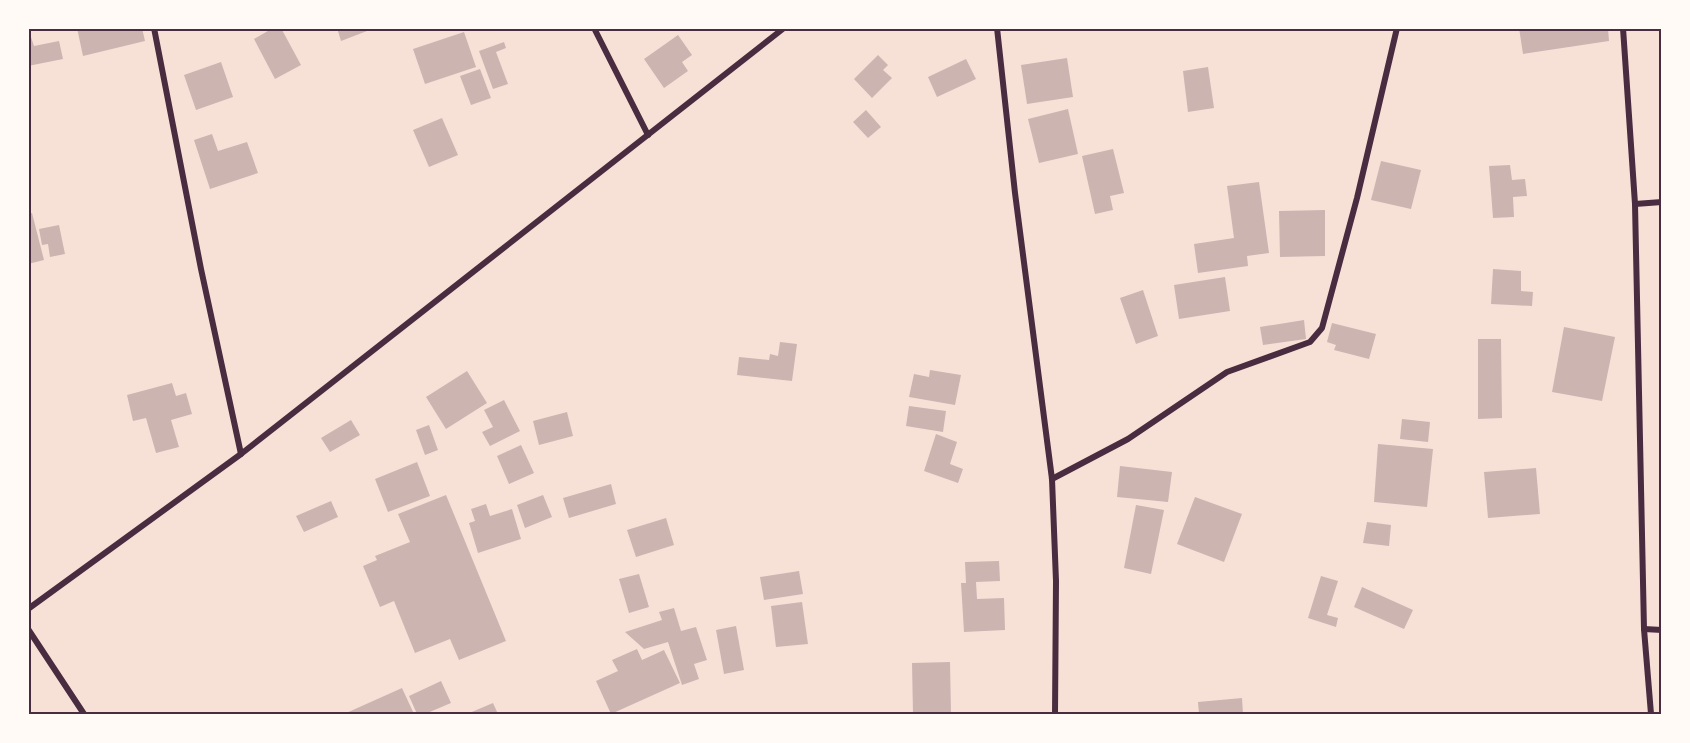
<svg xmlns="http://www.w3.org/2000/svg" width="1690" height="743" font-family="'Varela Round',sans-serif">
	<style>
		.building { fill: #ccb4b1 }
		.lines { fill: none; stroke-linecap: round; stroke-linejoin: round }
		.minor { stroke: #4a2c40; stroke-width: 6 }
		.neatline { fill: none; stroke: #4a2c40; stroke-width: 2 }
	</style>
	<rect width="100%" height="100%" fill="#f7e1d7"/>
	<!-- building -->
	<g class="building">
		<path d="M28 28 34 46 59 41 63 59 28 66Z"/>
		<path d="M77 28H142L145 41 83 56Z"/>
		<path d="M273 28H281L301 65 275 79 254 39Z"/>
		<path d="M337 28H366L367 31 341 41Z"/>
		<path d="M1519 28H1608L1609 41 1523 54Z"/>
		<path d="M464 32 476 67 425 84 413 49Z"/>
		<path d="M678 35 692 55 682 62 688 71 664 88 644 59Z"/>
		<path d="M504 42 506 48 496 52 508 84 493 89 479 51Z"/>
		<path d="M878 55 888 65 883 70 892 78 872 98 854 79Z"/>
		<path d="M1067 58 1073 97 1027 104 1021 65Z"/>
		<path d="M966 59 976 79 937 97 928 77Z"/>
		<path d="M221 62 233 97 196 110 184 75Z"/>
		<path d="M1208 67 1214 108 1188 112 1183 71Z"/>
		<path d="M480 69 491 98 471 105 460 76Z"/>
		<path d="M1068 109 1078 154 1039 163 1028 119Z"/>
		<path d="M866 110 881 127 868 138 853 122Z"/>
		<path d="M442 118 458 155 429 167 413 130Z"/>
		<path d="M212 134 218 151 247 142 258 173 210 189 194 140Z"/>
		<path d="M1113 149 1124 193 1110 196 1113 210 1095 214 1082 156Z"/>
		<path d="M1381 161 1421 170 1411 209 1371 200Z"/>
		<path d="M1510 165 1512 180 1525 179 1527 196 1513 197 1514 217 1493 218 1489 166Z"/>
		<path d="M1259 182 1269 253 1247 256 1248 266 1198 273 1194 244 1234 238 1227 186Z"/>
		<path d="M1325 210V256L1280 257 1279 211Z"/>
		<path d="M32 213 44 260 28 264V214Z"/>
		<path d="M59 225 65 254 50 257 48 244 42 245 39 229Z"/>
		<path d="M1493 269 1521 271V291L1533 292 1532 306 1491 304Z"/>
		<path d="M1225 277 1230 311 1179 319 1174 285Z"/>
		<path d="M1143 290 1158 336 1136 344 1120 298Z"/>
		<path d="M1304 320 1306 339 1263 345 1260 327Z"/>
		<path d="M1332 323 1376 334 1369 359 1334 350 1336 345 1327 342Z"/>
		<path d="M1564 327 1615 337 1602 401 1552 392Z"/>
		<path d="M1478 339H1501L1502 418 1478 419Z"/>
		<path d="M780 342 797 344 792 381 737 375 739 357 769 360 770 354 778 356Z"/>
		<path d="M930 370 961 375 955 405 909 397 914 374 929 377Z"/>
		<path d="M467 371 487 403 446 429 426 397Z"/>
		<path d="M172 383 176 396 186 393 192 414 171 420 179 447 156 453 146 418 133 421 127 395Z"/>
		<path d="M504 400 520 431 490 446 482 432 493 427 484 410Z"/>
		<path d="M909 406 946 411 943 432 906 426Z"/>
		<path d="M567 412 573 436 539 445 533 421Z"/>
		<path d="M1402 419 1430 422 1428 442 1400 439Z"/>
		<path d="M351 420 360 435 330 452 321 438Z"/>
		<path d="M429 425 438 450 425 455 416 430Z"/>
		<path d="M936 434 957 442 950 464 963 469 958 483 924 471Z"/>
		<path d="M1378 444 1433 449 1427 507 1374 502Z"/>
		<path d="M521 445 534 473 509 484 497 456Z"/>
		<path d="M417 462 430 496 388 512 375 479Z"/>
		<path d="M1120 466 1172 472 1168 502 1117 497Z"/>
		<path d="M1536 468 1540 514 1488 518 1484 472Z"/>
		<path d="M611 484 616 504 569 518 563 498Z"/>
		<path d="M446 495 506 641 459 660 450 639 415 653 394 601 380 607 363 566 377 560 375 556 410 542 398 514Z"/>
		<path d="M543 495 552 517 525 528 517 505Z"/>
		<path d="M1195 497 1242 514 1224 562 1177 544Z"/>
		<path d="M331 501 338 517 304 532 296 516Z"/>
		<path d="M486 504 490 516 512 509 521 539 478 553 469 523 475 521 471 509Z"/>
		<path d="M1136 505 1164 510 1151 574 1124 568Z"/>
		<path d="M666 518 674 545 636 557 627 530Z"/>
		<path d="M1367 522 1391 525 1389 546 1363 543Z"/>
		<path d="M999 561 1000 581 976 582 977 599 1004 598 1005 630 964 632 961 583H966L965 562Z"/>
		<path d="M799 571 803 594 764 600 760 577Z"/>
		<path d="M639 574 649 607 629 613 619 579Z"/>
		<path d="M1321 576 1338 581 1327 615 1338 618 1336 627 1308 618Z"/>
		<path d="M1362 587 1413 610 1404 629 1354 607Z"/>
		<path d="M802 602 808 644 776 647 771 606Z"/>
		<path d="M674 608 681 631 696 627 707 660 694 664 699 679 682 685 668 642 644 649 625 632 662 620 659 612Z"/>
		<path d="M736 626 744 670 724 674 716 630Z"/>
		<path d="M637 649 642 660 664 650 680 683 611 714 596 681 618 671 612 660Z"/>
		<path d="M950 662 951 714H913L912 663Z"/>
		<path d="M441 681 451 703 425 714H417L409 696Z"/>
		<path d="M402 688 414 714H344Z"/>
		<path d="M1242 698 1243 714H1199L1198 702Z"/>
		<path d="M493 703 498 714H467Z"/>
	</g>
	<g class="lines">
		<!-- minor -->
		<g class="minor">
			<path d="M154 28 201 269 241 454"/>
			<path d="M594 28 648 135"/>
			<path d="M997 28 1015 193 1052 479 1056 581 1055 714"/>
			<path d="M1623 28 1635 204 1644 629 1651 714"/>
			<path d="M1635 204 1662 202"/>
			<path d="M1052 479 1128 439 1227 372 1310 342 1322 328 1357 198 1397 28"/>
			<path d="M28 609 241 454 784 28"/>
			<path d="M28 629 84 714"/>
			<path d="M1644 629 1662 630"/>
		</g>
	</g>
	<!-- border -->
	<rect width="1690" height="743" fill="none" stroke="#fffaf5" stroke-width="60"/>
	<rect x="30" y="30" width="1630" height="683" class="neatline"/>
</svg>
